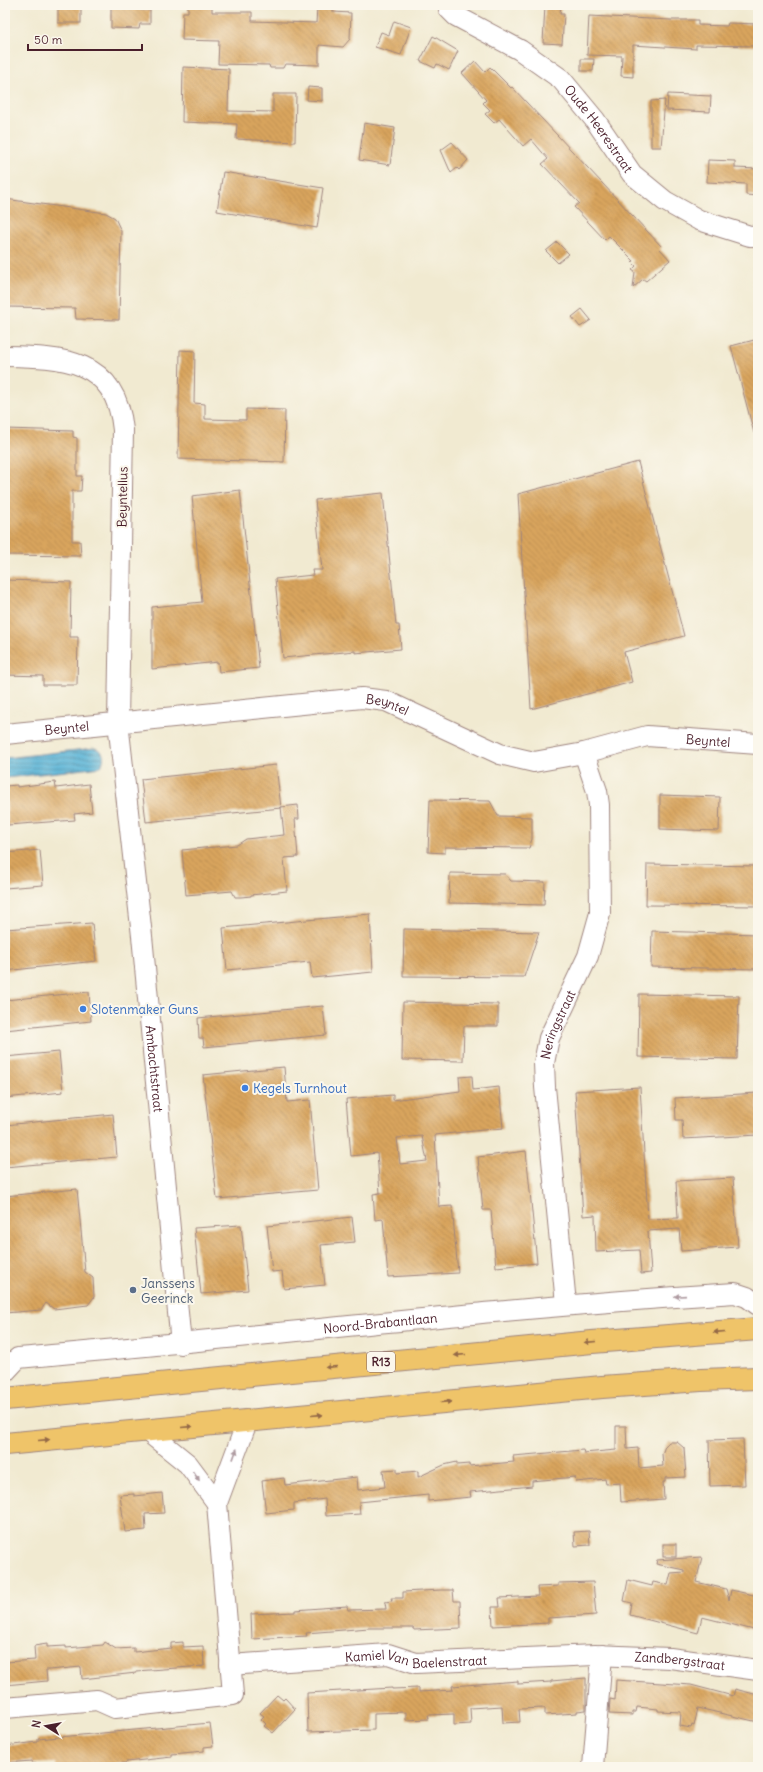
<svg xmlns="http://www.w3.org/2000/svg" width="763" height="1772" font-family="Delius,sans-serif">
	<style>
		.water { fill: url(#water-rules); stroke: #516980 }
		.building { fill: url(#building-back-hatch); fill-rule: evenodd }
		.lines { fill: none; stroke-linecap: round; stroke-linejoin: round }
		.minor-casing { stroke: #9e847e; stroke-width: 22 }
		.major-casing { stroke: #9e847e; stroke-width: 24 }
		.minor { stroke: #fff; stroke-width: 20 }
		.major { stroke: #efc469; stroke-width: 22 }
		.oneway { fill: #ae9aa0 }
		.oneway2 { fill: #946947 }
		.shop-dot { fill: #3f7fe0; stroke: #fbf7ec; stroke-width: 1.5 }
		.service-dot { fill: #5c6f8a; stroke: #fbf7ec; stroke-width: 1.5 }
		.labels { text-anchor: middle; stroke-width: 4; stroke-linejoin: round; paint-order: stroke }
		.shield { fill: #fbf7ec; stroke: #7f6065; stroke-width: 1 }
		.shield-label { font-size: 12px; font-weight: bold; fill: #4a1f2b }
		.street-label { font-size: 13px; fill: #4a1f2b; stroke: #fbf7ec }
		.shop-label { font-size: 13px; fill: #366cbe; stroke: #fbf7ec; text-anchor: start }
		.service-label { font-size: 13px; fill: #4e5e75; stroke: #fbf7ec; text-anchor: start }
	</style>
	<defs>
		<pattern id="water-rules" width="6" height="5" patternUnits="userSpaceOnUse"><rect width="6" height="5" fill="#58b3d6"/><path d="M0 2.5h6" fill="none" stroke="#4b91ae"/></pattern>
		<pattern id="building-back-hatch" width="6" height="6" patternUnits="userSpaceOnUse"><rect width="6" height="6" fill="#d9a55d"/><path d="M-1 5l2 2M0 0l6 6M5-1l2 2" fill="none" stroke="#b2864d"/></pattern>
	</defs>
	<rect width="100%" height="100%" fill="#fbf7ec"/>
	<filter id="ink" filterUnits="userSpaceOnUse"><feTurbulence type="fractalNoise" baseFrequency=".025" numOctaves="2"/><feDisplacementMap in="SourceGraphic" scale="8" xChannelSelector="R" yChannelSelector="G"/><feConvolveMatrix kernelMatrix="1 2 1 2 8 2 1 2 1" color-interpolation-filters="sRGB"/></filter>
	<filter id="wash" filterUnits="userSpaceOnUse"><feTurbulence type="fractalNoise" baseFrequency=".012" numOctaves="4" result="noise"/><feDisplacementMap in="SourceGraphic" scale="16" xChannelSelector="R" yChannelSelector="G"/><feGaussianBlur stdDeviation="0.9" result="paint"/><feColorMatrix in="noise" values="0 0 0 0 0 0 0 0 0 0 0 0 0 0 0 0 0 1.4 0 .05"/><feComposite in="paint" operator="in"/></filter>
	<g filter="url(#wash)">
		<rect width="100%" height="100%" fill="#f1ead1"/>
		<!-- water -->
		<path class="water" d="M95 748C105 752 105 757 101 767L5 778V758Z"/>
		<g id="blocks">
			<!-- building -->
			<g class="building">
				<rect x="58" y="5" width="23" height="18"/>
				<path d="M188 5 212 6V12H252V21L316 23 317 7 333 8V12L351 13 350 39 343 47 319 45V65L285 64 283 68H270L269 65 218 64 219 41 182 40 183 12H188Z"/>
				<path d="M545 5H561L560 14H564L562 44 543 43Z"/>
				<path d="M111 7 140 8V10H150V24H140L139 29 111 28Z"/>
				<path d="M589 16 671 20H698V25L727 26 728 23 758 24V46L696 45V49L633 45V77L621 76 622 56 587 55Z"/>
				<path d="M394 21 411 27 401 55 375 47 381 32 389 35Z"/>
				<path d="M433 36 458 51 449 70 437 64 435 68 420 61Z"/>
				<path d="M581 59H594L593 71H581Z"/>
				<path d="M475 61 485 72 490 67 511 88 512 87 662 247 660 249 670 260 646 281 643 279 633 288 635 272 632 270 636 266 632 262 634 261 609 236 605 240 574 207 579 203 542 164 548 159 531 139 523 146 499 119 494 123 485 114 490 110 483 103 486 100 462 73Z"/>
				<path d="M183 67 229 69 228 111 273 112V94H296L295 142 236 139 237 124 182 122Z"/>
				<path d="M308 87 322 88V101L307 100Z"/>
				<path d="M668 94 711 96 710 112 667 110Z"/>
				<path d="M665 100 661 147H651V101Z"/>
				<path d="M364 123 395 128 390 165 359 160Z"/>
				<path d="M452 142 468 160 459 170 457 168 451 173 441 150Z"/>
				<path d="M708 160 735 161V168L758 169V196L746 195V184L707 182Z"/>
				<path d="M223 172 323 188 317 228 217 211Z"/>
				<path d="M5 199 106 213 115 218 121 231 119 320 76 319 75 308 5 307Z"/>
				<path d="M557 242 569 254 558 263 546 251Z"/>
				<path d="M582 309 591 320 580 327 572 317Z"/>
				<path d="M758 339V432L754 433 731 346Z"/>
				<path d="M180 350 195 351 194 403 205 404V419L246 420V409L285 410 284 462 178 459Z"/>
				<path d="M5 429 73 431V437L77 438V476H82L81 491H72V541H80L81 556 5 555Z"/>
				<path d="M638 462 684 636 624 652 632 682 531 709 518 494Z"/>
				<path d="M240 490 259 668 219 672 218 662 152 669V607L202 602 192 496Z"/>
				<path d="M383 493 396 625H399L401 649 355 653V651L283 658 275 579 313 575 312 570H322L315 500Z"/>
				<path d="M5 580 71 582 70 637H78L77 685H43V676L5 675Z"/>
				<path d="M276 765 281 808 146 822 141 779Z"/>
				<path d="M55 782 56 788 89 784 92 812 74 814 75 820 8 825 5 786 17 785V787Z"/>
				<path d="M660 795 720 797 719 831 660 829Z"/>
				<path d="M430 800 490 801 498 816 532 817V839L529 848 445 847V853L428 852Z"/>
				<path d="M298 805 299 819H295L298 857 284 858 287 891 251 895V896L241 897H235L232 891 186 895 182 850 237 845 246 839 284 835 281 807Z"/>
				<path d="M40 850 43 885 5 888V853Z"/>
				<path d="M647 864 758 866V906L646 905Z"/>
				<path d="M450 873 505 874 511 881 545 882 544 905 449 903Z"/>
				<path d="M370 914 373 972 312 978 310 962 227 970 223 928Z"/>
				<path d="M92 923 96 961 5 971V929Z"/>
				<path d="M404 929 539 932 524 977 403 976Z"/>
				<path d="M652 931 758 934V969L651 967Z"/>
				<path d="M89 992 91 1021 5 1030V1000Z"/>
				<path d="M639 994 739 996 737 1059 638 1057Z"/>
				<path d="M403 1002 498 1004V1026H464L463 1061 402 1060Z"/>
				<path d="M323 1006 326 1035 204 1047 203 1038H199L198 1018Z"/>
				<path d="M59 1052 63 1092 5 1098V1057Z"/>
				<path d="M284 1067 287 1102 310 1100 318 1190 217 1199 203 1075Z"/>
				<path d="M472 1076 473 1090 499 1087 503 1128 435 1135 439 1207 452 1206 458 1273 388 1277 383 1219 375 1220 373 1194 380 1193 377 1153 351 1156 346 1099 393 1095V1100L460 1091 459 1077ZM422 1136 427 1161 400 1164 397 1138Z"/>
				<path d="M640 1087 648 1219 678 1218 676 1181 733 1178 738 1247 681 1251 679 1229 648 1231 651 1273 641 1274 639 1250 596 1252 595 1215 583 1216 575 1091Z"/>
				<path d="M758 1093V1135L683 1139 682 1120H676L675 1098Z"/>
				<path d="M113 1114 117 1157 5 1167V1125Z"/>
				<path d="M526 1151 537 1263 496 1267 491 1210H483L478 1157Z"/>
				<path d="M77 1189 85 1272 93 1278 94 1297 88 1305 54 1309 46 1303 41 1310 5 1313V1196Z"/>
				<path d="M352 1217 355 1242 321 1245 325 1285 284 1289 282 1271 272 1272 267 1226Z"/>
				<path d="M241 1225 248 1290 201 1294 194 1228Z"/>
				<path d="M616 1426H626L627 1449 638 1448 639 1468 663 1466 662 1454 665 1446 669 1442H677L684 1448 686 1477 665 1478V1482H663L664 1499 621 1502 620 1483 606 1484 605 1479 576 1482 575 1477 532 1481V1486L470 1492 471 1497 428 1501V1495L359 1502 360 1514 326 1516 325 1499 294 1503V1510L266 1513 262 1481 284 1478 285 1485 357 1477 358 1490 385 1487 383 1470 397 1469V1473L418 1471V1477L444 1465 457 1462V1465L469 1464V1466L514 1462 513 1456 583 1450 584 1453 616 1450Z"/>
				<path d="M743 1439 745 1485 710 1486 709 1440Z"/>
				<path d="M162 1493 164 1513 145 1514 146 1530 125 1532 120 1495 134 1494V1496Z"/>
				<path d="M589 1531 590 1545 575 1546 574 1532Z"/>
				<rect x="663" y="1544" width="13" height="13"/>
				<path d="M702 1557 696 1582 726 1589 729 1600 731 1590 758 1596V1631L702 1617 698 1633 630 1615 632 1603 624 1601 628 1580 652 1586 653 1582 668 1585 671 1573 684 1572V1570L656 1564 657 1560Z"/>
				<path d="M593 1582 596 1615 548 1618V1623L493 1626 492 1607H500L499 1598 538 1596 537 1587 558 1586V1583Z"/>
				<path d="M440 1590H453L454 1601H460L461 1628 414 1630 413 1628H369L306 1633 307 1636 252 1639 251 1614 295 1612V1610L347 1606 348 1610 386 1609 385 1602 392 1601 391 1598H403V1592Z"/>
				<path d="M105 1642 116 1649 134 1648V1652L171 1648V1643L183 1642V1647L203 1646 204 1666 136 1671V1673L82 1679 81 1667 49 1670H46L47 1681 5 1685V1662L35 1660 34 1646 47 1644V1647L66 1646V1648L103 1645Z"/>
				<path d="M586 1678V1710L577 1711V1713L545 1715V1708L519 1709 520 1722 503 1723 502 1706 470 1708 471 1724 454 1725V1714L428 1715 429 1719 406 1720V1712L374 1713V1730L308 1732 307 1693 392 1688V1689L419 1688V1692L453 1690 452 1686 518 1681V1684L551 1682V1681Z"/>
				<path d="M616 1680 691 1685 733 1696 735 1689 758 1695V1722L698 1708 694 1726 692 1725 691 1728 680 1726 681 1712 658 1711V1709L637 1707 636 1712H633V1715L609 1714 610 1699 615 1700Z"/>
				<path d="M277 1695 283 1700 285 1698 295 1709 273 1733 264 1726 266 1724 261 1719 264 1716 260 1713Z"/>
				<path d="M210 1723 213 1746 204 1747V1751L172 1754V1757L126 1762V1763L105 1765V1767H56V1763L32 1764V1761L5 1763V1746L38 1742V1739Z"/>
			</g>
		</g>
	</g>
	<g filter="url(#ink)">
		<use href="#blocks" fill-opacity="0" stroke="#9e847e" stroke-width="1"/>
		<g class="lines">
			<!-- minor casing -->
			<g class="minor-casing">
				<g id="minor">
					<path id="s1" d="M449 5V9L456 16 520 50 561 79 595 120 632 174 665 201 699 220 750 236H758"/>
					<path id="s2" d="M5 356C62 357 116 358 123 430L118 722 142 936 181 1344"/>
					<path id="s3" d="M5 734 362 698 386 701 500 754 534 762 584 753 647 736 758 744"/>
					<path id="s4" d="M566 1304 545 1087 544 1063 549 1038 588 956 600 913 599 805 597 791 584 753"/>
					<path id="s5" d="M5 1372 18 1358C257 1337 495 1308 735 1293L747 1297 758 1305"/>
					<path d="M147 1431 188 1464 217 1503"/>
					<path id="s6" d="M230 1665 388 1654 416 1663 595 1655 670 1658 758 1670"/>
					<path d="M5 1708 97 1700 115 1708 233 1695 217 1503 247 1422"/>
					<path d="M593 1767 602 1655"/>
				</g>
			</g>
			<!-- major casing -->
			<g class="major-casing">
				<g id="major">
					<path d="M5 1399 592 1342 758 1329"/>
					<path d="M5 1444 602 1387 701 1380 758 1378"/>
				</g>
			</g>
			<!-- minor -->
			<use href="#minor" class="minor"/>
			<!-- major -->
			<use href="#major" class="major"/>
		</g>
		<!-- one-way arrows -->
		<defs><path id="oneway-solid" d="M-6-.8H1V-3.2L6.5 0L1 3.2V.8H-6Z"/></defs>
		<g class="oneway">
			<use href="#oneway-solid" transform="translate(680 1296) rotate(176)"/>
			<use href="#oneway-solid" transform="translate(235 1454) rotate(-70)"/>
			<use href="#oneway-solid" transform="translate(196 1476) rotate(54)"/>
		</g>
		<g class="oneway2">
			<use href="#oneway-solid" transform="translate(719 1332) rotate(175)"/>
			<use href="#oneway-solid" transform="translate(590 1342) rotate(175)"/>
			<use href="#oneway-solid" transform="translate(460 1355) rotate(175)"/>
			<use href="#oneway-solid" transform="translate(331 1367) rotate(175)"/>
			<use href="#oneway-solid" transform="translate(446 1402) rotate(-5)"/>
			<use href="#oneway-solid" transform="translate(317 1415) rotate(-5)"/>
			<use href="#oneway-solid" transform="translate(187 1427) rotate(-5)"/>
			<use href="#oneway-solid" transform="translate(44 1440) rotate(-5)"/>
		</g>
	</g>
	<!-- markers -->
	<g class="shop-dot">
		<circle cx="83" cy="1009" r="4"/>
		<circle cx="245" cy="1088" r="4"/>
	</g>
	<circle class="service-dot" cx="133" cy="1290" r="4"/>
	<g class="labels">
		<!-- shield labels -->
		<rect class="shield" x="367" y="1352" width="28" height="20" rx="3"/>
		<g class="shield-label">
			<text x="381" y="1366">R13</text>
		</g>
		<!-- street labels -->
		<g class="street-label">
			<text dy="5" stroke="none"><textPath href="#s1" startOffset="199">Oude Heerestraat</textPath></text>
			<text transform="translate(122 497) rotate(-89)" y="5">Beyntellus</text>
			<text dy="5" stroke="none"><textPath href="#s3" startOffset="385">Beyntel</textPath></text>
			<text dy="5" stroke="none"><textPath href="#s3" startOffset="62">Beyntel</textPath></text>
			<text dy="5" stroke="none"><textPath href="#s3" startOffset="721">Beyntel</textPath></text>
			<text dy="5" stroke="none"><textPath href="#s4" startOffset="283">Neringstraat</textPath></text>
			<text dy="5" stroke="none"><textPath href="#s2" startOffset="799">Ambachtstraat</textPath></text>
			<text dy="5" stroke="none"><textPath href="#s5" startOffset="383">Noord-Brabantlaan</textPath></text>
			<text dy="5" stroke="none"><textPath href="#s6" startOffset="187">Kamiel Van Baelenstraat</textPath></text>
			<text dy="5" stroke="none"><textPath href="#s6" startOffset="452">Zandbergstraat</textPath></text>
		</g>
		<!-- shop labels -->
		<g class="shop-label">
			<text x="91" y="1014">Slotenmaker Guns</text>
			<text x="253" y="1093">Kegels Turnhout</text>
		</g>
		<!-- service labels -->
		<g class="service-label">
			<text x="141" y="1288">Janssens<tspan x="141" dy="15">Geerinck</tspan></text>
		</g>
	</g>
	<!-- margin -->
	<rect width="763" height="1772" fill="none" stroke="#fbf7ec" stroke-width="20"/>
	<!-- north arrow -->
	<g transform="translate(46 1726) rotate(281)" stroke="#fbf7ec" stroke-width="3" paint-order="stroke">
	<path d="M0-3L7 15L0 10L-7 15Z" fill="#4a1f2b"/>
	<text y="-6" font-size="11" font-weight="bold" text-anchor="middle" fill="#4a1f2b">N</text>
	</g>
	<!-- scale -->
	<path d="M28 44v6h114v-6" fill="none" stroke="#4a1f2b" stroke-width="2"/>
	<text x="34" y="44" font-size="12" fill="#4a1f2b" stroke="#fbf7ec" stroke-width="3" paint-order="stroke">50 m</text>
</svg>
